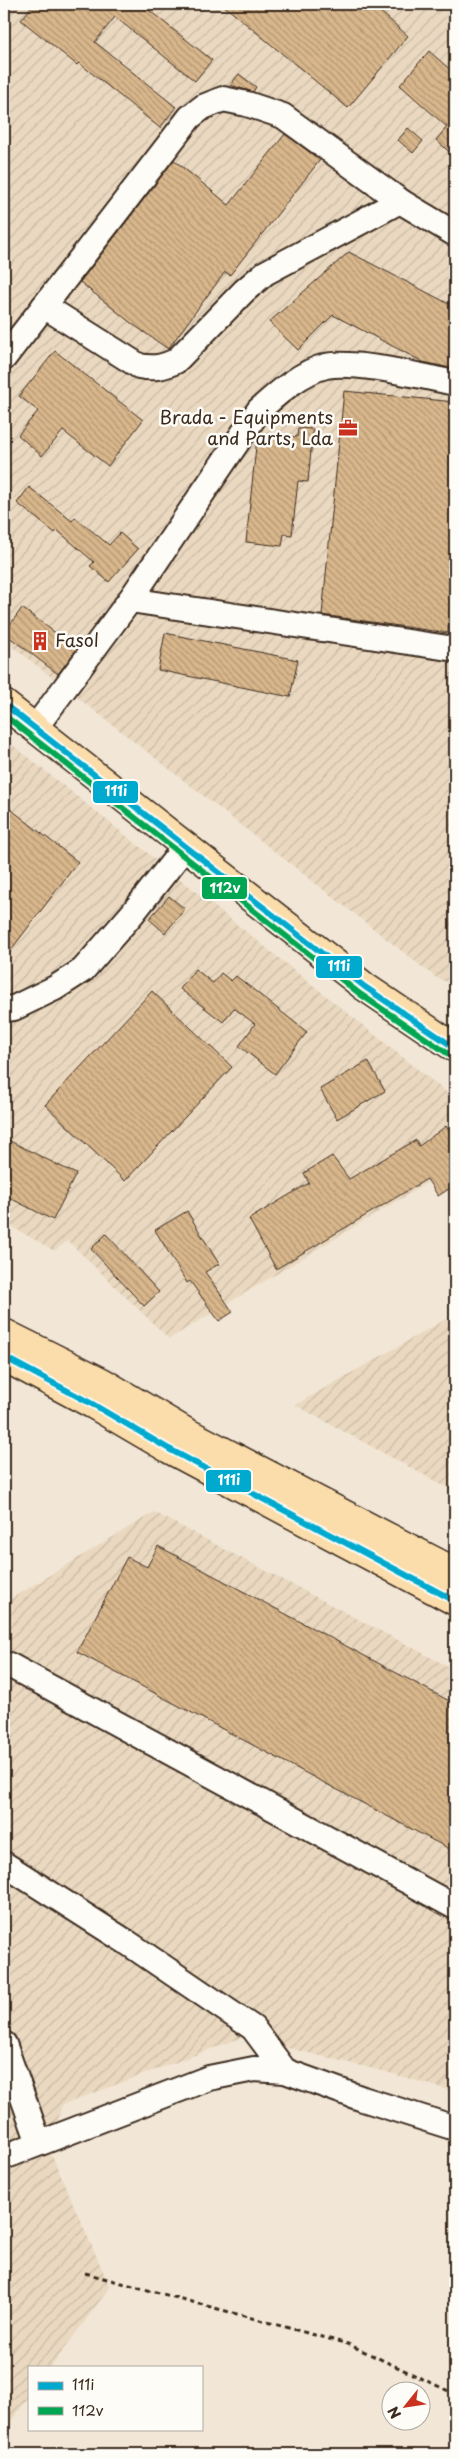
<svg xmlns="http://www.w3.org/2000/svg" width="459" height="2458" font-family="'Playpen Sans',sans-serif">
	<style>
		.industrial { fill: url(#industrial-furrows) }
		.building { fill: url(#building-back-hatch); stroke: #3b2a1e }
		.lines { fill: none; stroke-linecap: round; stroke-linejoin: round }
		.minor-casing { stroke: #3b2a1e; stroke-width: 28 }
		.major-casing { stroke: #3b2a1e; stroke-width: 31 }
		.highway-casing { stroke: #3b2a1e; stroke-width: 31 }
		.path { stroke: #3b2a1e; stroke-width: 3; stroke-dasharray: 5 4; stroke-linecap: butt }
		.minor { stroke: #fdfcf7; stroke-width: 24 }
		.major { stroke: #fbddab; stroke-width: 28 }
		.highway { stroke: #fbddab; stroke-width: 28 }
		.bus-1-casing { stroke: #fdfcf7; stroke-width: 10 }
		.bus-2-casing { stroke: #fdfcf7; stroke-width: 10 }
		.bus-1 { stroke: #00a9ce; stroke-width: 6 }
		.bus-2 { stroke: #00a651; stroke-width: 6 }
		.labels { text-anchor: middle; stroke-width: 5; stroke-linejoin: round; paint-order: stroke }
		.poi-label { font-size: 18px; fill: #3b2a1e; stroke: #fdfcf7; text-anchor: end }
		.line-badge { stroke: #fdfcf7; stroke-width: 2 }
		.badge-label { font-size: 14px; text-anchor: middle; font-weight: bold; fill: #fff }
	</style>
	<defs>
		<pattern id="industrial-furrows" width="10" height="10" patternUnits="userSpaceOnUse" patternTransform="scale(1.25)"><rect width="10" height="10" fill="#ead9c0"/><path d="M-1 1l2-2M0 10L10 0M9 11l2-2" fill="none" stroke="#cabaa5"/></pattern>
		<pattern id="building-back-hatch" width="6" height="6" patternUnits="userSpaceOnUse" patternTransform="scale(1.25)"><rect width="6" height="6" fill="#d9b78c"/><path d="M-1 5l2 2M0 0l6 6M5-1l2 2" fill="none" stroke="#b19572"/></pattern>
	</defs>
	<rect width="100%" height="100%" fill="#f2e7d7"/>
	<filter id="ink" filterUnits="userSpaceOnUse"><feTurbulence type="fractalNoise" baseFrequency=".02" numOctaves="2"/><feDisplacementMap in="SourceGraphic" scale="10" xChannelSelector="R" yChannelSelector="G"/><feConvolveMatrix kernelMatrix="1 2 1 2 8 2 1 2 1" color-interpolation-filters="sRGB"/></filter>
	<g filter="url(#ink)">
		<!-- industrial -->
		<g class="industrial">
			<path d="M4 4H455V986L435 977 4 640Z"/>
			<path d="M4 738 455 1099V1166L169 1339 68 1241 54 1251 4 1222Z"/>
			<path d="M455 1314V1492L295 1405Z"/>
			<path d="M154 1512 455 1670V2092L386 2072 243 2037 62 2105 50 2151 110 2287 51 2367H29V2397L4 2431V1603Z"/>
		</g>
		<!-- building -->
		<g class="building">
			<path d="M34 4H141L212 60 195 81 115 17 95 42 176 107 160 128 79 63 77 65 21 20Z"/>
			<path d="M222 4H372L408 36 348 108Z"/>
			<path d="M429 51 455 74V157L436 140 447 127 400 85Z"/>
			<path d="M239 74 256 87 253 92 230 85Z"/>
			<path d="M408 128 423 141 413 153 398 140Z"/>
			<path d="M285 134 320 160 230 275 225 272 168 349 131 323 80 282 174 160 229 205Z"/>
			<path d="M349 252 455 307V369L423 362 333 315 298 350 269 322Z"/>
			<path d="M55 351 143 420 108 466 63 431 42 456 18 435 38 411 19 396Z"/>
			<path d="M344 391 455 402V555L448 633 322 615Z"/>
			<path d="M298 428 313 429 308 482 298 481 292 535 284 534 282 546 246 542 257 437 260 433 297 437Z"/>
			<path d="M29 487 72 521 75 517 109 545 120 533 138 549 109 582 90 566 94 562 57 530 55 533 17 503Z"/>
			<path d="M22 608 77 649 58 674 4 633Z"/>
			<path d="M165 633 298 660 290 697 158 670Z"/>
			<path d="M4 804 78 862 4 959Z"/>
			<path d="M169 896 185 909 165 933 149 919Z"/>
			<path d="M195 969 213 983 221 973 231 981 236 976 307 1032 275 1074 239 1046 255 1024 234 1008 223 1022 180 989Z"/>
			<path d="M152 991 232 1067 125 1181 45 1105Z"/>
			<path d="M368 1061 385 1091 337 1119 320 1089Z"/>
			<path d="M446 1126 455 1139V1185L438 1196 427 1179 276 1269 249 1219 309 1183 304 1173 332 1156 349 1179 416 1140 419 1146Z"/>
			<path d="M4 1138 76 1174 53 1220 4 1195Z"/>
			<path d="M187 1211 219 1264 205 1272 233 1312 219 1321 190 1281 187 1283 155 1230Z"/>
			<path d="M106 1234 159 1292 144 1306 91 1249Z"/>
			<path d="M158 1546 455 1704V1852L77 1652 127 1557 147 1567Z"/>
		</g>
		<g class="lines">
			<!-- minor casing -->
			<g class="minor-casing">
				<g id="minor">
					<path d="M44 306 139 366C154 369 163 367 176 361L244 291 265 273 400 201"/>
					<path d="M4 358 190 117 203 107 223 99 247 104 283 116 400 201 455 234"/>
					<path d="M130 600 455 649"/>
					<path d="M35 728 130 600 259 410C277 394 301 372 326 366 355 360 424 377 455 383"/>
					<path d="M4 1009 14 1008 55 988 83 970 132 914 185 847"/>
					<path d="M9 1665 455 1907"/>
					<path d="M4 1864 128 1943 253 2028 285 2071"/>
					<path d="M4 2044 39 2143"/>
					<path d="M4 2157 209 2078 254 2069 285 2071 363 2099 455 2128"/>
				</g>
			</g>
			<!-- major casing -->
			<g class="major-casing">
				<path id="major" d="M4 704 365 987 455 1048"/>
			</g>
			<!-- highway casing -->
			<g class="highway-casing">
				<g id="highway">
					<path d="M4 1333 102 1382 186 1432 455 1572"/>
					<path d="M4 1357 94 1405 169 1449 455 1601"/>
				</g>
			</g>
			<!-- path -->
			<path class="path" d="M85 2273 348 2344 455 2394"/>
			<!-- minor -->
			<use href="#minor" class="minor"/>
			<!-- major -->
			<use href="#major" class="major"/>
			<!-- highway -->
			<use href="#highway" class="highway"/>
			<!-- bus-1 casing -->
			<g class="bus-1-casing">
				<g id="bus-1">
					<path d="M4 704 365 987 455 1048"/>
					<path d="M4 1357 94 1405 169 1449 455 1601"/>
				</g>
			</g>
			<!-- bus-2 casing -->
			<g class="bus-2-casing">
				<path id="bus-2" d="M4 715 360 994 450 1055"/>
			</g>
			<!-- bus-1 -->
			<use href="#bus-1" class="bus-1"/>
			<!-- bus-2 -->
			<use href="#bus-2" class="bus-2"/>
		</g>
	</g>
	<!-- icons -->
	<defs>
		<g id="office-bare" transform="scale(1.5)"><path d="M-6-3h4V-5.5h4V-3h4V5H-6ZM-1-4.5V-3h2v-1.5ZM-6 0V1H6V0Z" fill="#c8321e" stroke="#fdfcf7" stroke-width="2.5" paint-order="stroke"/></g>
		<g id="building-bare" transform="scale(1.5)"><path d="M-4-6H4V6H1V3H-1V6H-4ZM-2.5-4.3h1.7v1.8h-1.7ZM.8-4.3h1.7v1.8H.8ZM-2.5-1h1.7V.8h-1.7ZM.8-1h1.7V.8H.8Z" fill="#c8321e" stroke="#fdfcf7" stroke-width="2.5" paint-order="stroke"/></g>
	</defs>
	<g fill-rule="evenodd">
		<use href="#office-bare" x="348" y="428"/>
		<use href="#building-bare" x="40" y="641"/>
	</g>
	<g class="labels">
		<!-- poi labels -->
		<g class="poi-label">
			<text x="333" y="424">Brada - Equipments<tspan x="333" dy="21">and Parts, Lda</tspan></text>
			<text x="55" y="647" text-anchor="start">Fasol</text>
		</g>
	</g>
	<g class="line-badge">
		<rect x="92" y="780" width="47" height="24" rx="5" fill="#00a9ce"/>
		<rect x="201" y="876" width="47" height="24" rx="5" fill="#00a651"/>
		<rect x="315" y="955" width="48" height="24" rx="5" fill="#00a9ce"/>
		<rect x="205" y="1469" width="47" height="24" rx="5" fill="#00a9ce"/>
	</g>
	<g class="badge-label">
		<text x="116" y="796">111i</text>
		<text x="225" y="893">112v</text>
		<text x="339" y="971">111i</text>
		<text x="229" y="1485">111i</text>
	</g>
	<!-- margin -->
	<rect width="459" height="2458" fill="none" stroke="#fdfcf7" stroke-width="20"/>
	<rect x="10" y="10" width="439" height="2438" fill="none" stroke="#3b2a1e" stroke-width="2" filter="url(#ink)"/>
	<!-- legend -->
	<rect x="28" y="2366" width="175" height="65" fill="#fdfcf7" stroke="#afa8a0"/>
	<rect x="38" y="2382" width="25" height="8" fill="#00a9ce" stroke="#afa8a0"/>
	<text x="72" y="2390" font-size="15" fill="#3b2a1e">111i</text>
	<rect x="38" y="2407" width="25" height="8" fill="#00a651" stroke="#afa8a0"/>
	<text x="72" y="2416" font-size="15" fill="#3b2a1e">112v</text>
	<!-- north arrow -->
	<g transform="translate(406 2406) rotate(240)"><circle r="24" fill="#fdfcf7" stroke="#afa8a0"/>
	<path d="M0-4L9 19L0 12L-9 19Z" fill="#c8321e"/>
	<text y="-8" font-size="14" font-weight="bold" text-anchor="middle" fill="#3b2a1e">N</text>
	</g>
</svg>
